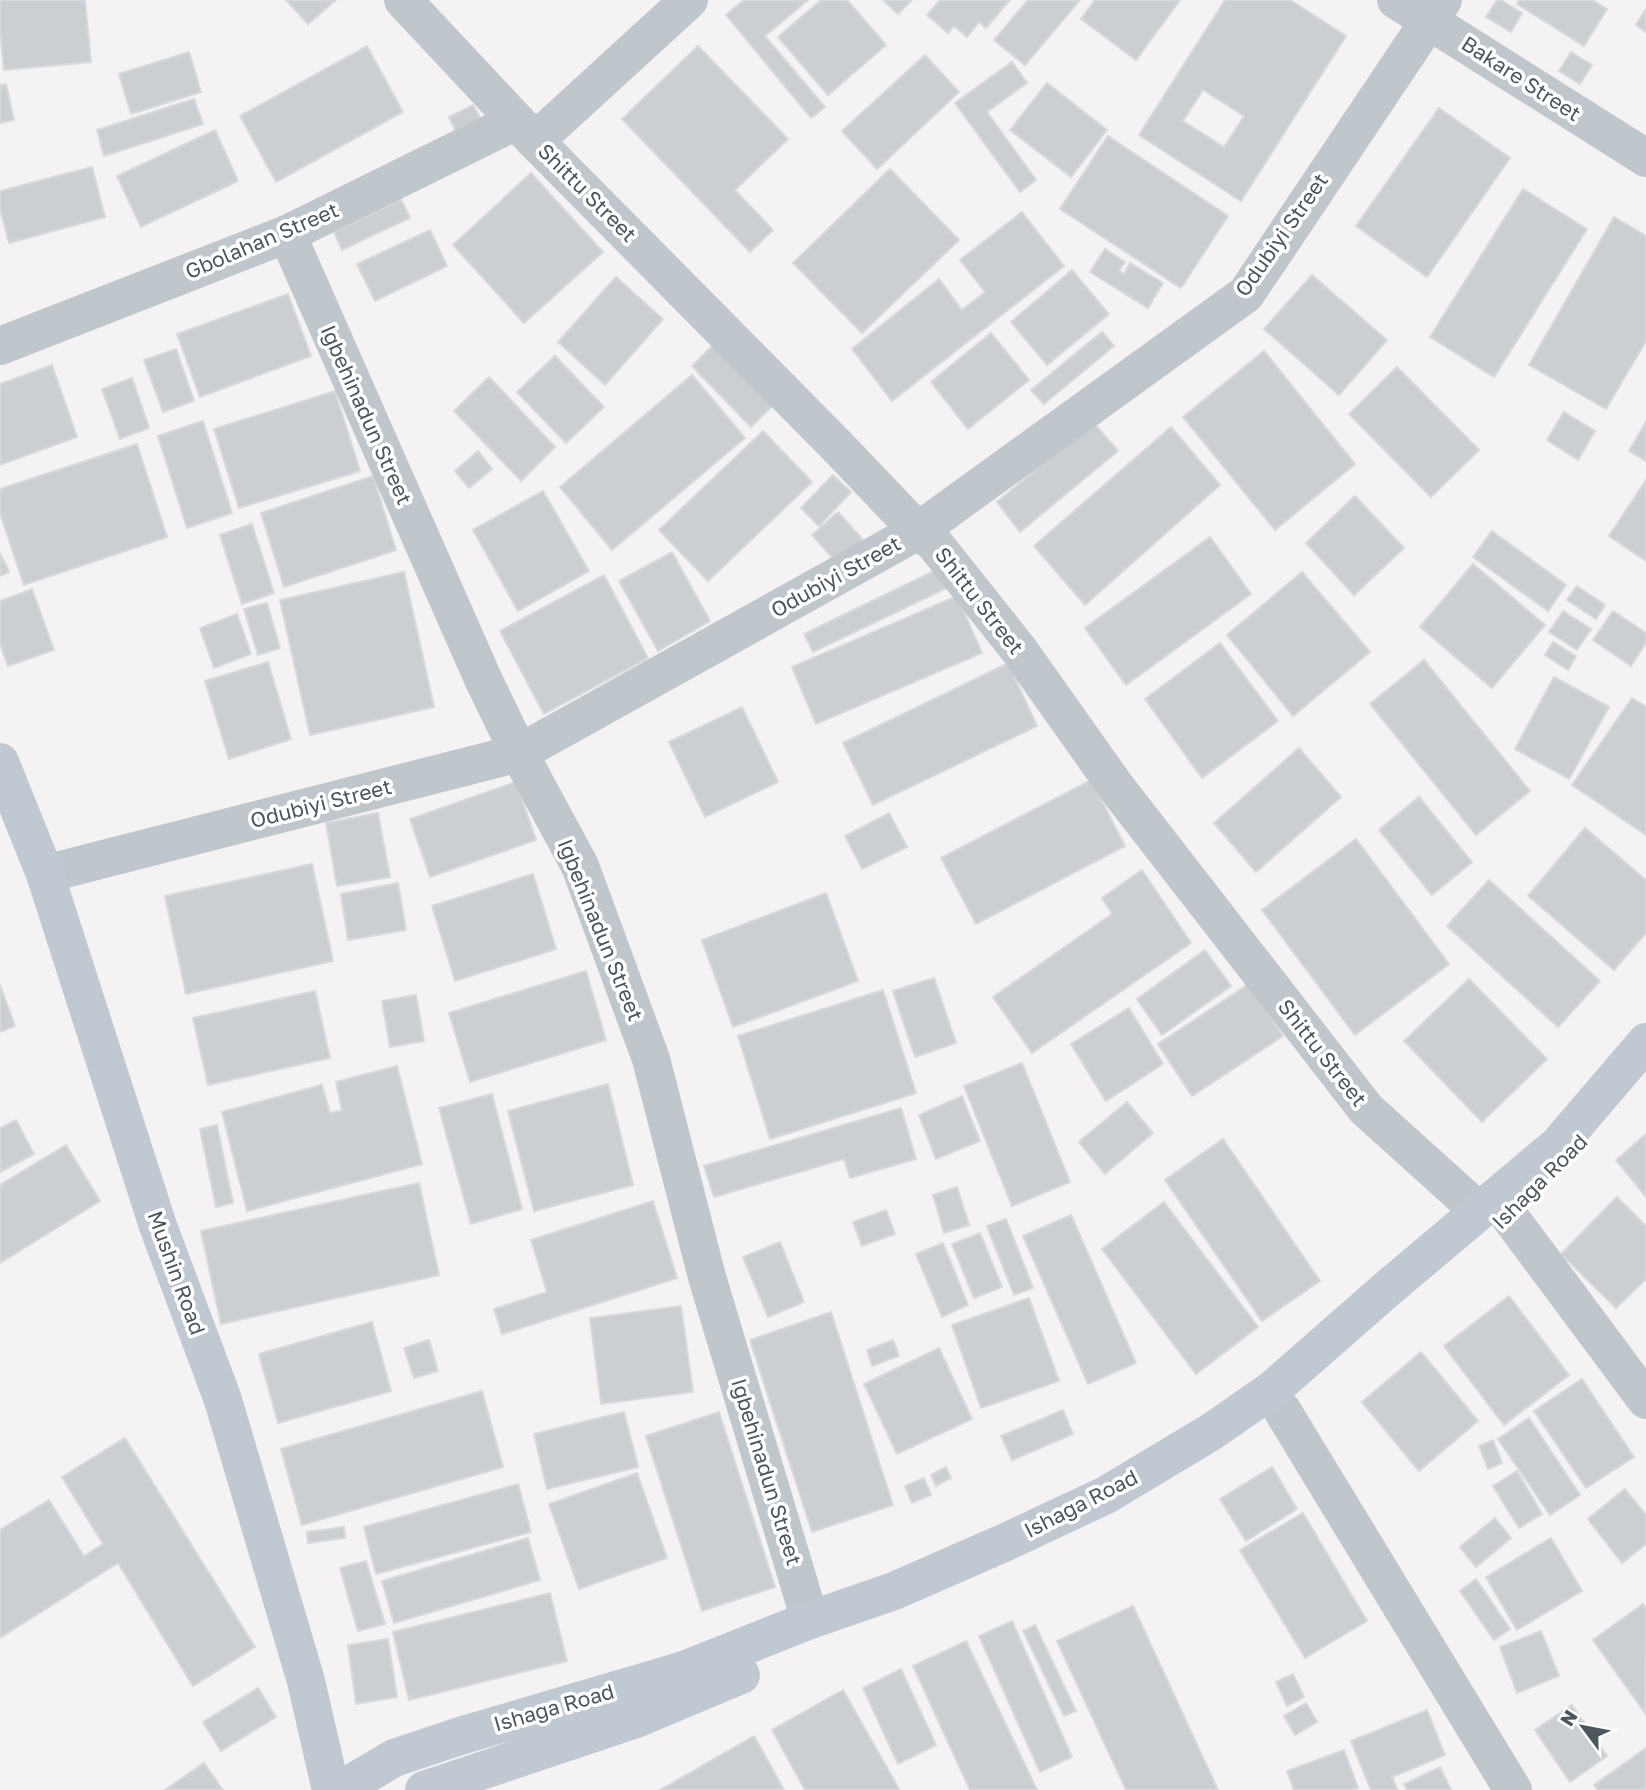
<svg xmlns="http://www.w3.org/2000/svg" width="1646" height="1790" font-family="'Golos Text',sans-serif">
	<style>
		.building { fill: #cccfd2; stroke: #d7d9dc; stroke-width: 2; fill-rule: evenodd }
		.lines { fill: none; stroke-linecap: round; stroke-linejoin: round }
		.minor { stroke: #c0c7cc; stroke-width: 38 }
		.secondary { stroke: #c0c9d1; stroke-width: 38 }
		.labels { text-anchor: middle; stroke-width: 7; stroke-linejoin: round; paint-order: stroke }
		.street-label { font-size: 21px; fill: #4c565d; stroke: #fff }
	</style>
	<rect width="100%" height="100%" fill="#f4f2f2"/>
	<!-- building -->
	<g class="building">
		<path d="M0 0H85L91 62 4 70 0 30Z"/>
		<path d="M286 0H336L308 24Z"/>
		<path d="M744 0H808L765 36 825 107 811 118 726 15Z"/>
		<path d="M821 0H847L886 45 828 95 778 37Z"/>
		<path d="M883 0H912L898 14Z"/>
		<path d="M940 0H1010L986 28 979 22 967 37 954 26 948 33 927 15Z"/>
		<path d="M1028 0H1080L1025 65 994 40Z"/>
		<path d="M1095 0H1180L1136 60 1081 19Z"/>
		<path d="M1225 0H1290L1346 36 1241 201 1139 135ZM1203 90 1244 116 1224 147 1183 121Z"/>
		<path d="M1497 0H1501L1522 13 1511 32 1486 17Z"/>
		<path d="M1520 0H1592L1607 9 1584 46 1517 4Z"/>
		<path d="M1646 9V32L1636 25Z"/>
		<path d="M367 46 403 112 276 182 240 116Z"/>
		<path d="M698 46 788 139 735 190 773 230 750 252 622 119Z"/>
		<path d="M189 52 201 92 131 114 119 74Z"/>
		<path d="M1571 52 1592 65 1580 84 1559 71Z"/>
		<path d="M925 55 959 92 877 169 842 131Z"/>
		<path d="M1012 62 1027 83 987 112 1036 180 1020 192 955 103Z"/>
		<path d="M1047 83 1107 130 1071 177 1010 130Z"/>
		<path d="M6 84 14 120 0 123V85Z"/>
		<path d="M194 99 203 124 104 156 97 130Z"/>
		<path d="M473 105 482 121 457 134 449 117Z"/>
		<path d="M1439 108 1510 158 1427 277 1356 226Z"/>
		<path d="M215 130 238 181 141 227 117 176Z"/>
		<path d="M1108 136 1228 216 1181 288 1060 209Z"/>
		<path d="M92 167 105 217 9 243 0 209V191Z"/>
		<path d="M890 169 959 240 862 333 793 263Z"/>
		<path d="M531 173 603 252 524 323 453 245Z"/>
		<path d="M1523 189 1587 229 1494 377 1430 337Z"/>
		<path d="M401 199 410 218 342 250 334 232Z"/>
		<path d="M1022 212 1064 266 892 401 852 349 939 279 962 310 985 292 960 260Z"/>
		<path d="M1614 217 1646 236V341L1606 409 1529 365Z"/>
		<path d="M430 230 447 266 375 301 357 264Z"/>
		<path d="M1105 249 1125 262 1119 271 1124 274 1130 263 1163 283 1148 308 1090 272Z"/>
		<path d="M1072 270 1109 314 1047 365 1011 322Z"/>
		<path d="M1312 275 1387 340 1339 395 1264 329Z"/>
		<path d="M616 277 663 319 605 385 558 342Z"/>
		<path d="M288 294 311 356 200 397 177 334Z"/>
		<path d="M1102 332 1114 346 1044 404 1031 390Z"/>
		<path d="M991 333 1029 380 968 429 931 382Z"/>
		<path d="M718 340 778 400 751 427 692 366Z"/>
		<path d="M176 349 194 401 163 412 144 360Z"/>
		<path d="M1264 351 1355 464 1275 530 1183 417Z"/>
		<path d="M555 356 604 407 566 443 517 392Z"/>
		<path d="M52 365 77 437 0 465V384Z"/>
		<path d="M1397 367 1479 450 1431 497 1349 414Z"/>
		<path d="M692 375 745 438 612 550 560 487Z"/>
		<path d="M489 377 555 447 521 481 454 411Z"/>
		<path d="M132 378 149 428 120 439 102 389Z"/>
		<path d="M335 391 360 471 239 508 214 429Z"/>
		<path d="M1564 412 1595 431 1578 460 1547 440Z"/>
		<path d="M203 421 232 513 187 528 158 436Z"/>
		<path d="M1093 422 1118 451 1020 532 997 502Z"/>
		<path d="M1646 422V461L1629 451Z"/>
		<path d="M1171 427 1220 485 1085 605 1034 546Z"/>
		<path d="M763 431 812 482 708 581 659 530Z"/>
		<path d="M137 444 167 537 24 585 0 513V489Z"/>
		<path d="M478 451 492 469 469 488 455 471Z"/>
		<path d="M833 475 851 492 819 526 801 508Z"/>
		<path d="M373 476 396 550 284 587 261 513Z"/>
		<path d="M1646 480V561L1609 536Z"/>
		<path d="M543 491 589 571 518 611 473 530Z"/>
		<path d="M1355 496 1404 548 1354 595 1306 543Z"/>
		<path d="M838 512 863 540 837 563 812 535Z"/>
		<path d="M252 524 274 593 242 604 220 535Z"/>
		<path d="M1492 531 1566 585 1548 611 1473 557Z"/>
		<path d="M1210 537 1251 594 1126 685 1085 628Z"/>
		<path d="M672 552 710 621 658 651 619 581Z"/>
		<path d="M0 553 9 572 0 576Z"/>
		<path d="M1473 564 1545 625 1492 688 1420 627Z"/>
		<path d="M944 566 953 585 813 652 804 634Z"/>
		<path d="M404 572 434 707 310 735 280 600Z"/>
		<path d="M1302 572 1370 652 1293 716 1227 635Z"/>
		<path d="M604 575 648 658 544 714 500 631Z"/>
		<path d="M1577 586 1605 605 1596 619 1567 600Z"/>
		<path d="M32 589 54 650 8 666 0 644V601Z"/>
		<path d="M957 596 982 653 816 724 792 667Z"/>
		<path d="M267 603 280 648 258 655 244 609Z"/>
		<path d="M1563 611 1591 629 1577 650 1549 632Z"/>
		<path d="M1613 611 1646 633V643L1631 666 1593 640Z"/>
		<path d="M237 614 251 654 214 668 200 628Z"/>
		<path d="M1553 642 1576 656 1568 670 1545 655Z"/>
		<path d="M1220 643 1278 721 1202 778 1145 699Z"/>
		<path d="M1424 660 1530 791 1476 835 1370 704Z"/>
		<path d="M268 662 291 739 229 759 205 681Z"/>
		<path d="M1008 663 1037 726 873 805 843 743Z"/>
		<path d="M1554 677 1609 707 1569 779 1515 749Z"/>
		<path d="M1632 698 1646 707V835L1572 785Z"/>
		<path d="M742 707 778 782 705 817 669 742Z"/>
		<path d="M1299 748 1341 797 1256 872 1214 823Z"/>
		<path d="M1091 780 1125 846 976 924 941 858Z"/>
		<path d="M516 782 536 840 430 877 410 819Z"/>
		<path d="M1419 797 1472 862 1432 895 1379 830Z"/>
		<path d="M378 813 390 877 337 886 326 823Z"/>
		<path d="M889 813 907 847 862 869 845 836Z"/>
		<path d="M1585 828 1646 880V933L1614 970 1528 896Z"/>
		<path d="M1356 839 1449 964 1355 1035 1262 910Z"/>
		<path d="M312 864 333 961 186 994 165 896Z"/>
		<path d="M1142 870 1191 943 1032 1053 993 997 1112 914 1102 898Z"/>
		<path d="M533 874 556 949 455 981 432 906Z"/>
		<path d="M1489 880 1600 981 1558 1027 1447 926Z"/>
		<path d="M398 883 406 930 348 940 341 894Z"/>
		<path d="M826 893 858 981 733 1027 702 940Z"/>
		<path d="M1205 950 1231 986 1162 1035 1137 999Z"/>
		<path d="M586 971 606 1040 470 1082 449 1013Z"/>
		<path d="M934 978 956 1043 915 1057 893 991Z"/>
		<path d="M1469 979 1547 1059 1482 1122 1404 1041Z"/>
		<path d="M1249 984 1283 1036 1192 1096 1158 1044Z"/>
		<path d="M0 985 15 1026 0 1032Z"/>
		<path d="M883 990 916 1093 770 1139 738 1036Z"/>
		<path d="M315 991 330 1058 208 1085 193 1018Z"/>
		<path d="M416 995 424 1041 390 1047 382 1001Z"/>
		<path d="M1129 1008 1163 1064 1106 1101 1071 1044Z"/>
		<path d="M1022 1063 1070 1182 1012 1206 964 1086Z"/>
		<path d="M397 1066 422 1164 247 1211 222 1112 322 1085 330 1113 342 1110 336 1082Z"/>
		<path d="M608 1084 633 1185 534 1211 508 1111Z"/>
		<path d="M492 1094 522 1209 471 1224 439 1108Z"/>
		<path d="M962 1096 980 1141 936 1159 919 1115Z"/>
		<path d="M1127 1102 1153 1133 1105 1174 1079 1142Z"/>
		<path d="M901 1108 916 1159 850 1178 844 1159 714 1197 704 1166Z"/>
		<path d="M16 1120 34 1154 0 1172V1128Z"/>
		<path d="M217 1125 233 1203 216 1207 200 1129Z"/>
		<path d="M1646 1134V1197L1616 1160Z"/>
		<path d="M1223 1139 1320 1281 1262 1321 1165 1180Z"/>
		<path d="M66 1145 100 1201 0 1263V1185Z"/>
		<path d="M419 1183 439 1275 221 1324 201 1231Z"/>
		<path d="M957 1187 969 1225 944 1233 933 1195Z"/>
		<path d="M1617 1197 1646 1226V1279L1616 1308 1561 1254Z"/>
		<path d="M653 1201 677 1278 502 1334 494 1309 547 1292 531 1240Z"/>
		<path d="M1164 1202 1258 1327 1196 1374 1102 1249Z"/>
		<path d="M886 1210 895 1234 862 1246 853 1222Z"/>
		<path d="M1071 1215 1136 1363 1088 1384 1023 1236Z"/>
		<path d="M1006 1219 1033 1288 1014 1295 987 1226Z"/>
		<path d="M980 1233 1002 1287 974 1298 952 1244Z"/>
		<path d="M780 1242 804 1302 768 1317 743 1257Z"/>
		<path d="M943 1243 968 1305 942 1317 916 1254Z"/>
		<path d="M1509 1296 1569 1375 1504 1425 1444 1346Z"/>
		<path d="M1029 1298 1059 1381 981 1408 952 1325Z"/>
		<path d="M681 1306 693 1392 601 1404 590 1318Z"/>
		<path d="M831 1312 893 1505 812 1532 750 1340Z"/>
		<path d="M372 1322 391 1391 278 1423 259 1354Z"/>
		<path d="M429 1340 438 1371 414 1378 404 1348Z"/>
		<path d="M893 1340 899 1356 872 1366 867 1350Z"/>
		<path d="M939 1348 972 1419 897 1454 864 1384Z"/>
		<path d="M1421 1352 1478 1421 1419 1471 1362 1402Z"/>
		<path d="M1582 1379 1634 1457 1586 1488 1534 1411Z"/>
		<path d="M482 1391 503 1467 302 1525 281 1449Z"/>
		<path d="M1063 1410 1073 1434 1012 1460 1001 1436Z"/>
		<path d="M624 1412 638 1467 547 1489 534 1434Z"/>
		<path d="M719 1412 775 1587 702 1611 646 1436Z"/>
		<path d="M1529 1418 1580 1495 1550 1515 1498 1439Z"/>
		<path d="M125 1438 255 1647 193 1686 118 1563 0 1638V1530L49 1500 84 1556 103 1544 62 1477Z"/>
		<path d="M1493 1440 1502 1463 1488 1469 1479 1446Z"/>
		<path d="M946 1467 951 1478 936 1486 931 1475Z"/>
		<path d="M1272 1467 1297 1509 1246 1541 1220 1499Z"/>
		<path d="M1517 1471 1542 1514 1519 1528 1493 1486Z"/>
		<path d="M637 1473 667 1558 579 1589 549 1504Z"/>
		<path d="M924 1478 931 1495 912 1503 905 1486Z"/>
		<path d="M518 1484 531 1532 376 1574 364 1527Z"/>
		<path d="M1625 1489 1646 1515V1544L1622 1563 1588 1519Z"/>
		<path d="M1303 1513 1367 1621 1305 1658 1240 1550Z"/>
		<path d="M1495 1518 1511 1538 1476 1567 1460 1547Z"/>
		<path d="M344 1527 345 1538 308 1543 307 1532Z"/>
		<path d="M528 1538 540 1580 394 1623 382 1581Z"/>
		<path d="M1551 1538 1582 1591 1517 1630 1486 1577Z"/>
		<path d="M366 1561 385 1624 358 1631 340 1568Z"/>
		<path d="M1476 1579 1510 1629 1494 1640 1460 1591Z"/>
		<path d="M550 1593 567 1661 409 1700 393 1632Z"/>
		<path d="M1643 1604 1646 1608 1645 1713 1593 1640Z"/>
		<path d="M1133 1606 1218 1790H1126L1057 1641Z"/>
		<path d="M1012 1621 1072 1757 1040 1772 979 1636Z"/>
		<path d="M1035 1625 1076 1711 1064 1716 1023 1631Z"/>
		<path d="M1541 1631 1559 1676 1517 1693 1500 1647Z"/>
		<path d="M388 1639 397 1697 356 1704 348 1645Z"/>
		<path d="M966 1641 1037 1790H970L913 1666Z"/>
		<path d="M901 1669 936 1745 898 1764 863 1688Z"/>
		<path d="M1293 1674 1304 1697 1287 1706 1276 1682Z"/>
		<path d="M258 1688 276 1717 221 1751 203 1722Z"/>
		<path d="M843 1690 899 1789 897 1790H805L772 1730Z"/>
		<path d="M1306 1703 1317 1722 1295 1735 1284 1716Z"/>
		<path d="M1572 1705 1607 1756 1570 1782 1535 1730Z"/>
		<path d="M1427 1710 1445 1755 1392 1777 1398 1790H1371L1351 1741Z"/>
		<path d="M754 1736 784 1790H660Z"/>
		<path d="M1646 1748V1790H1598L1594 1785Z"/>
		<path d="M1344 1750 1358 1788 1352 1790H1294L1287 1771Z"/>
		<path d="M204 1763 223 1790H165Z"/>
		<path d="M1440 1767 1451 1790H1407L1404 1784Z"/>
	</g>
	<g class="lines">
		<!-- minor -->
		<g class="minor">
			<path d="M403 0 535 141 837 446 918 531 934 543 1019 650 1116 787 1366 1109 1479 1211"/>
			<path d="M1396 0 1646 158"/>
			<path d="M535 141 689 0"/>
			<path d="M287 234 484 681 519 753 580 866 651 1059 707 1277 810 1620"/>
			<path d="M0 346 287 234 516 121"/>
			<path d="M45 874 519 753 918 531 1246 294 1443 0"/>
			<path d="M1509 1216 1646 1400"/>
			<path d="M1282 1410 1513 1790"/>
		</g>
		<!-- secondary -->
		<g class="secondary">
			<path d="M0 762 45 874 158 1226 223 1400 306 1681 331 1790"/>
			<path d="M340 1790 394 1758 460 1736 684 1670 810 1620 894 1591 1008 1541 1106 1495 1211 1432 1273 1389 1387 1289 1558 1145 1646 1042"/>
			<path d="M424 1790 636 1719 741 1675"/>
		</g>
	</g>
	<g class="labels">
		<!-- street labels -->
		<g class="street-label">
			<text transform="translate(1521 79) rotate(33)" y="7">Bakare Street</text>
			<text transform="translate(587 193) rotate(45)" y="7">Shittu Street</text>
			<text transform="translate(1282 235) rotate(-55)" y="7">Odubiyi Street</text>
			<text transform="translate(262 241) rotate(-23)" y="7">Gbolahan Street</text>
			<text transform="translate(366 415) rotate(66)" y="7">Igbehinadun Street</text>
			<text transform="translate(836 577) rotate(-29)" y="7">Odubiyi Street</text>
			<text transform="translate(979 601) rotate(52)" y="7">Shittu Street</text>
			<text transform="translate(321 804) rotate(-14)" y="7">Odubiyi Street</text>
			<text transform="translate(600 930) rotate(68)" y="7">Igbehinadun Street</text>
			<text transform="translate(1322 1053) rotate(52)" y="7">Shittu Street</text>
			<text transform="translate(1540 1182) rotate(-45)" y="7">Ishaga Road</text>
			<text transform="translate(176 1273) rotate(70)" y="7">Mushin Road</text>
			<text transform="translate(766 1472) rotate(73)" y="7">Igbehinadun Street</text>
			<text transform="translate(1081 1504) rotate(-27)" y="7">Ishaga Road</text>
			<text transform="translate(554 1708) rotate(-16)" y="7">Ishaga Road</text>
		</g>
	</g>
	<!-- north arrow -->
	<g transform="translate(1583 1727) rotate(302)" stroke="#ffffff" stroke-width="5" paint-order="stroke">
	<path d="M0-5L12 26L0 18L-12 26Z" fill="#4c565d"/>
	<text y="-10" font-size="19" font-weight="bold" text-anchor="middle" fill="#4c565d">N</text>
	</g>
</svg>
